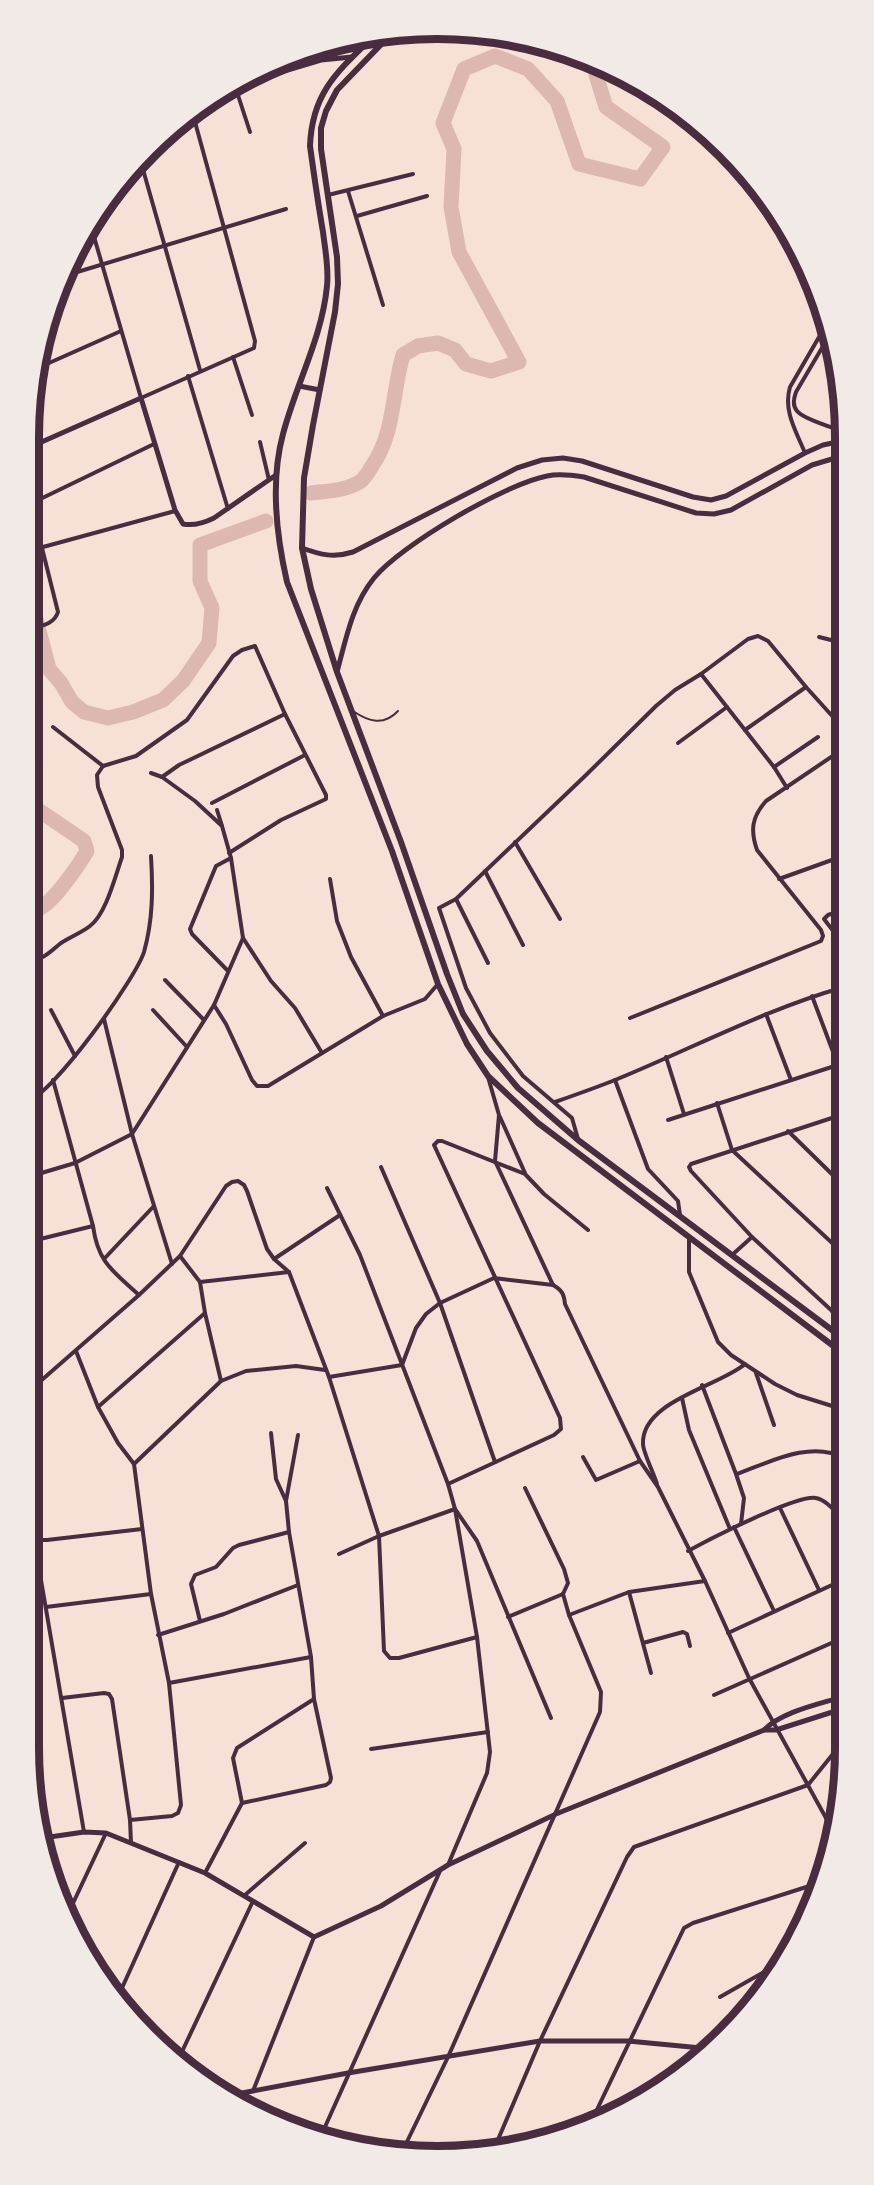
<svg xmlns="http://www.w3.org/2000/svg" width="874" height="2185" font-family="Overpass,sans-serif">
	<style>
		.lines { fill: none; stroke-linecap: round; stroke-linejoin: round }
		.river { stroke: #dcb8b0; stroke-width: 15 }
		.service { stroke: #4a2c40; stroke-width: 2 }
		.minor { stroke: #4a2c40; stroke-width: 4 }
		.tertiary { stroke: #4a2c40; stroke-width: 5 }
		.secondary { stroke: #4a2c40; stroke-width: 5 }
		.primary { stroke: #4a2c40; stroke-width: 6 }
		.rim { fill: none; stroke: #4a2c40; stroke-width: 8 }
	</style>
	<rect width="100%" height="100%" fill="#f7e1d7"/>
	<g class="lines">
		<!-- river -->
		<g class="river">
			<path d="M311 493C327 491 346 491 361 481 365 478 369 471 372 466 395 433 392 392 403 355L418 346 438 343 455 350 466 364 491 371 519 362 459 252 451 207 454 149 443 123 464 69 495 56 528 69 557 101 579 164 640 179 663 147 606 107 596 75 595 64"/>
			<path d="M28 618 36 619 49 669 61 683 72 702 84 712 108 718 133 712 163 700 183 681 209 643 212 608 200 581V545L266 521"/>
			<path d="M28 803 84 841 87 851C79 865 56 898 42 907 39 909 33 909 28 911"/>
		</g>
		<!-- service -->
		<path class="service" d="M353 711C369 722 384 726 398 711"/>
		<!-- minor -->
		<g class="minor">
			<path d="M274 64 282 70"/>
			<path d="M235 86 250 132"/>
			<path d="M140 159 200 370"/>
			<path d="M348 191 383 305"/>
			<path d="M328 195 413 174"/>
			<path d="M357 216 427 196"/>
			<path d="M90 223 141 398 254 348 255 341 192 111"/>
			<path d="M64 276 286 209"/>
			<path d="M829 336 796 392C794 398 792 405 797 411 803 419 831 427 842 431"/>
			<path d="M233 357 252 415"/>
			<path d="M40 367 121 331"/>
			<path d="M188 376 228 509"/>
			<path d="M260 442 269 480"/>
			<path d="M805 453C796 431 783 411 790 387L826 325"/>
			<path d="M28 492 58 612C54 625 40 626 28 630"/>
			<path d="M32 503 154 444"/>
			<path d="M43 547 175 511"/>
			<path d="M835 588 842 590"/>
			<path d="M819 637 843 643"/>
			<path d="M28 657 38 679"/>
			<path d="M701 674 774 767 787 788"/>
			<path d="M834 692 843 695"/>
			<path d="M53 727 103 766"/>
			<path d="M745 730 806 687"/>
			<path d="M678 743 727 707"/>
			<path d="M103 766 136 756 187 720 233 656 242 650 255 646 285 714 326 795V799L281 820 229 853"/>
			<path d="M774 767 818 737"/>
			<path d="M151 773 162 777 195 801 222 826 231 858 243 938 271 981 295 1008 322 1053"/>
			<path d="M162 777 179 765 285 714"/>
			<path d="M212 803 305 755"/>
			<path d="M217 810 222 826"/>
			<path d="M515 842 560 919"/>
			<path d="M28 850 39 860"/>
			<path d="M485 871 523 945"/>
			<path d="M330 879 337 921 351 957 383 1016"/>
			<path d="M779 879 843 856"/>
			<path d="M456 899 488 963"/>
			<path d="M843 910 828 915 824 919 834 932 843 931"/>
			<path d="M28 959C42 962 51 951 61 943 70 937 81 933 90 926 106 914 115 877 122 857V850L98 787 97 775 103 766"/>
			<path d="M228 971 192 934 190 929 216 866 231 858"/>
			<path d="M165 980 204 1020"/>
			<path d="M812 996 838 1065"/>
			<path d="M214 1005 226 1024 252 1080 257 1086H268L383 1016 425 999 438 984"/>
			<path d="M51 1010 75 1056"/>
			<path d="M153 1010 187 1047"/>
			<path d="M766 1014 791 1080"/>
			<path d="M630 1018 821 941 823 936 821 930 757 850C750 830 752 817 766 801L843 749"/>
			<path d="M104 1019 132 1134 172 1264"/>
			<path d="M666 1057 684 1114"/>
			<path d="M488 1077 499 1115 495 1161 553 1285C562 1290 564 1294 565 1304L640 1461 658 1487 705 1581 749 1678 832 1829"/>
			<path d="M53 1080 93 1226C98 1263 113 1271 139 1295"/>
			<path d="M615 1080 648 1169 678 1201 680 1215"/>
			<path d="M28 1100C52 1096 136 978 144 952 153 920 153 889 151 856"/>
			<path d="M555 1102C575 1095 595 1088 615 1080 691 1049 764 1010 844 987"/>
			<path d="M717 1103 732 1150 844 1254"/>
			<path d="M844 1114 691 1164 689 1167 691 1171 752 1237 844 1322"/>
			<path d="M500 1117 525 1173"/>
			<path d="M668 1120 844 1063"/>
			<path d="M788 1131 844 1186"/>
			<path d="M578 1139 572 1118 523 1076 490 1033 466 988 439 908 456 899 585 776 656 706 675 690 701 674 748 639 758 636 768 641 806 687 843 728"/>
			<path d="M381 1167 440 1303 495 1462"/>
			<path d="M28 1177 75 1163 132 1134 214 1005 243 938"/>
			<path d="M327 1188 360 1255 448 1484 455 1509 477 1637 490 1752 487 1773 448 1865"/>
			<path d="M689 1239V1272L718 1342 731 1355 775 1384 797 1395 845 1410"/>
			<path d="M28 1242 93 1226"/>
			<path d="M732 1255 752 1237"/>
			<path d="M180 1256 200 1282 205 1313 221 1381"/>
			<path d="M104 1259 153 1207"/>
			<path d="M274 1259 340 1215"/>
			<path d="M200 1282 289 1272"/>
			<path d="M832 1311 844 1305"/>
			<path d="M76 1351 98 1407 118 1443 134 1464 151 1594 169 1683 181 1805 178 1813 172 1816 130 1820"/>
			<path d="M756 1373 774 1425"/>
			<path d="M329 1377 402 1365 416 1328 426 1314 440 1303 494 1278 553 1285"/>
			<path d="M702 1385 736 1474 744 1498 741 1524"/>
			<path d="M28 1392 139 1295 180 1256 226 1186 232 1182 238 1181 244 1185 247 1191 267 1249 274 1259 289 1272 329 1377 379 1536 384 1651 390 1658H399L477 1637"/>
			<path d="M682 1398 689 1430 730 1529"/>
			<path d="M98 1407 205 1313"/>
			<path d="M271 1433 276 1479 286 1501"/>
			<path d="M583 1457 596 1480 640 1461"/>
			<path d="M134 1464 221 1381 246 1371 296 1366 325 1370"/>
			<path d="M737 1474C770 1462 810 1440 845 1458"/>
			<path d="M448 1484 554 1435 561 1429 560 1418 434 1145 438 1141H442L525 1174 544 1194 588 1230"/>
			<path d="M657 1484C654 1474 643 1452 643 1444 641 1401 720 1386 745 1364"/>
			<path d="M525 1488 564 1569 568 1583 563 1594"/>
			<path d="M780 1508 819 1590"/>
			<path d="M734 1527 774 1611"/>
			<path d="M28 1540H47L142 1529"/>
			<path d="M688 1551C708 1540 797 1494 816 1498 827 1500 837 1514 845 1521"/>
			<path d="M339 1554 379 1536 455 1509 477 1541 551 1718"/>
			<path d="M28 1571H36L40 1574 84 1832"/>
			<path d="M629 1592 651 1673"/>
			<path d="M46 1607 151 1594"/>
			<path d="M569 1615 629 1592 705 1581"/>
			<path d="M508 1617 563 1594"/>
			<path d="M200 1621 191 1584 195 1575 216 1567 233 1548 239 1545 289 1532"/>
			<path d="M728 1633 845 1579"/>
			<path d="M158 1635 224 1614 298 1585"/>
			<path d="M643 1643 683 1632 687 1634 690 1646"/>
			<path d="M169 1683 311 1657"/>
			<path d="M714 1695 845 1637"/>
			<path d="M62 1698 104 1693 109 1694 112 1699 130 1820 131 1843"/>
			<path d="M371 1749 488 1732"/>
			<path d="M242 1803 326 1785 330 1782 331 1778 314 1699 311 1657 289 1532 286 1501 298 1435"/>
			<path d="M242 1803 233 1758 237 1748 314 1699"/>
			<path d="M205 1873 242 1803"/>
			<path d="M245 1895 305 1843"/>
			<path d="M67 1916 106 1833"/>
			<path d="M720 1997 778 1964"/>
			<path d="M117 1999 179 1862"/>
			<path d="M179 2058 253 1901"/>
			<path d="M253 2091 314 1937"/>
			<path d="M592 2120 684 1928 693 1923 822 1882"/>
			<path d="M320 2138 440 1871"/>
			<path d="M494 2149 540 2041 627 1857 634 1847 808 1785 845 1739"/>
			<path d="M402 2152 448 2057 600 1712 601 1692 569 1615 563 1594"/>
		</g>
		<!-- tertiary -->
		<g class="tertiary">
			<path d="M228 88 321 60 352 57"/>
			<path d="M28 448 141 398 175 510 183 524C194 526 204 523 214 518L276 475"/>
			<path d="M302 548C321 555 334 558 353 552L517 468 542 460 563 458 582 461 693 497 711 500 726 496 805 453 823 445 842 441"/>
			<path d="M337 672C346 639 352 605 374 578 401 545 505 484 547 476 559 473 572 475 584 477L696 513 714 514 731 510 812 465 842 456"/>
			<path d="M764 1730C782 1711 821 1704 845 1696"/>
			<path d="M43 1838 84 1832 106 1833 205 1873 314 1937 381 1906 448 1865 556 1814 764 1730H776L845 1708"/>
			<path d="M226 2096 348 2073 540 2041H628L712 2049"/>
		</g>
		<!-- secondary -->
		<path class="secondary" d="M299 386 320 390"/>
		<!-- primary -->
		<g class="primary">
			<path d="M393 32 337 90 326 111 321 128V149L337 257 338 284 335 312 313 425 304 478 302 548 311 589 337 672 401 842 447 974 463 1014 487 1051 518 1088 578 1140 844 1339"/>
			<path d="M375 35C338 71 312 92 310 146 314 175 318 203 323 232 325 249 329 268 327 286 322 338 296 384 283 434 270 482 276 534 287 582L392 851 438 984 467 1044 488 1076 538 1123 844 1354"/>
		</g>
	</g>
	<!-- crop -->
	<path d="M0 0H874V2185H0ZM437 39H437A398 398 0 0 1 835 437V1748A398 398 0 0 1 437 2146H437A398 398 0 0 1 39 1748V437A398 398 0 0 1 437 39Z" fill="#f1eae7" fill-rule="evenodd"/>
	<path class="rim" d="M437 39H437A398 398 0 0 1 835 437V1748A398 398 0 0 1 437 2146H437A398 398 0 0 1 39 1748V437A398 398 0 0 1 437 39Z"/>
</svg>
